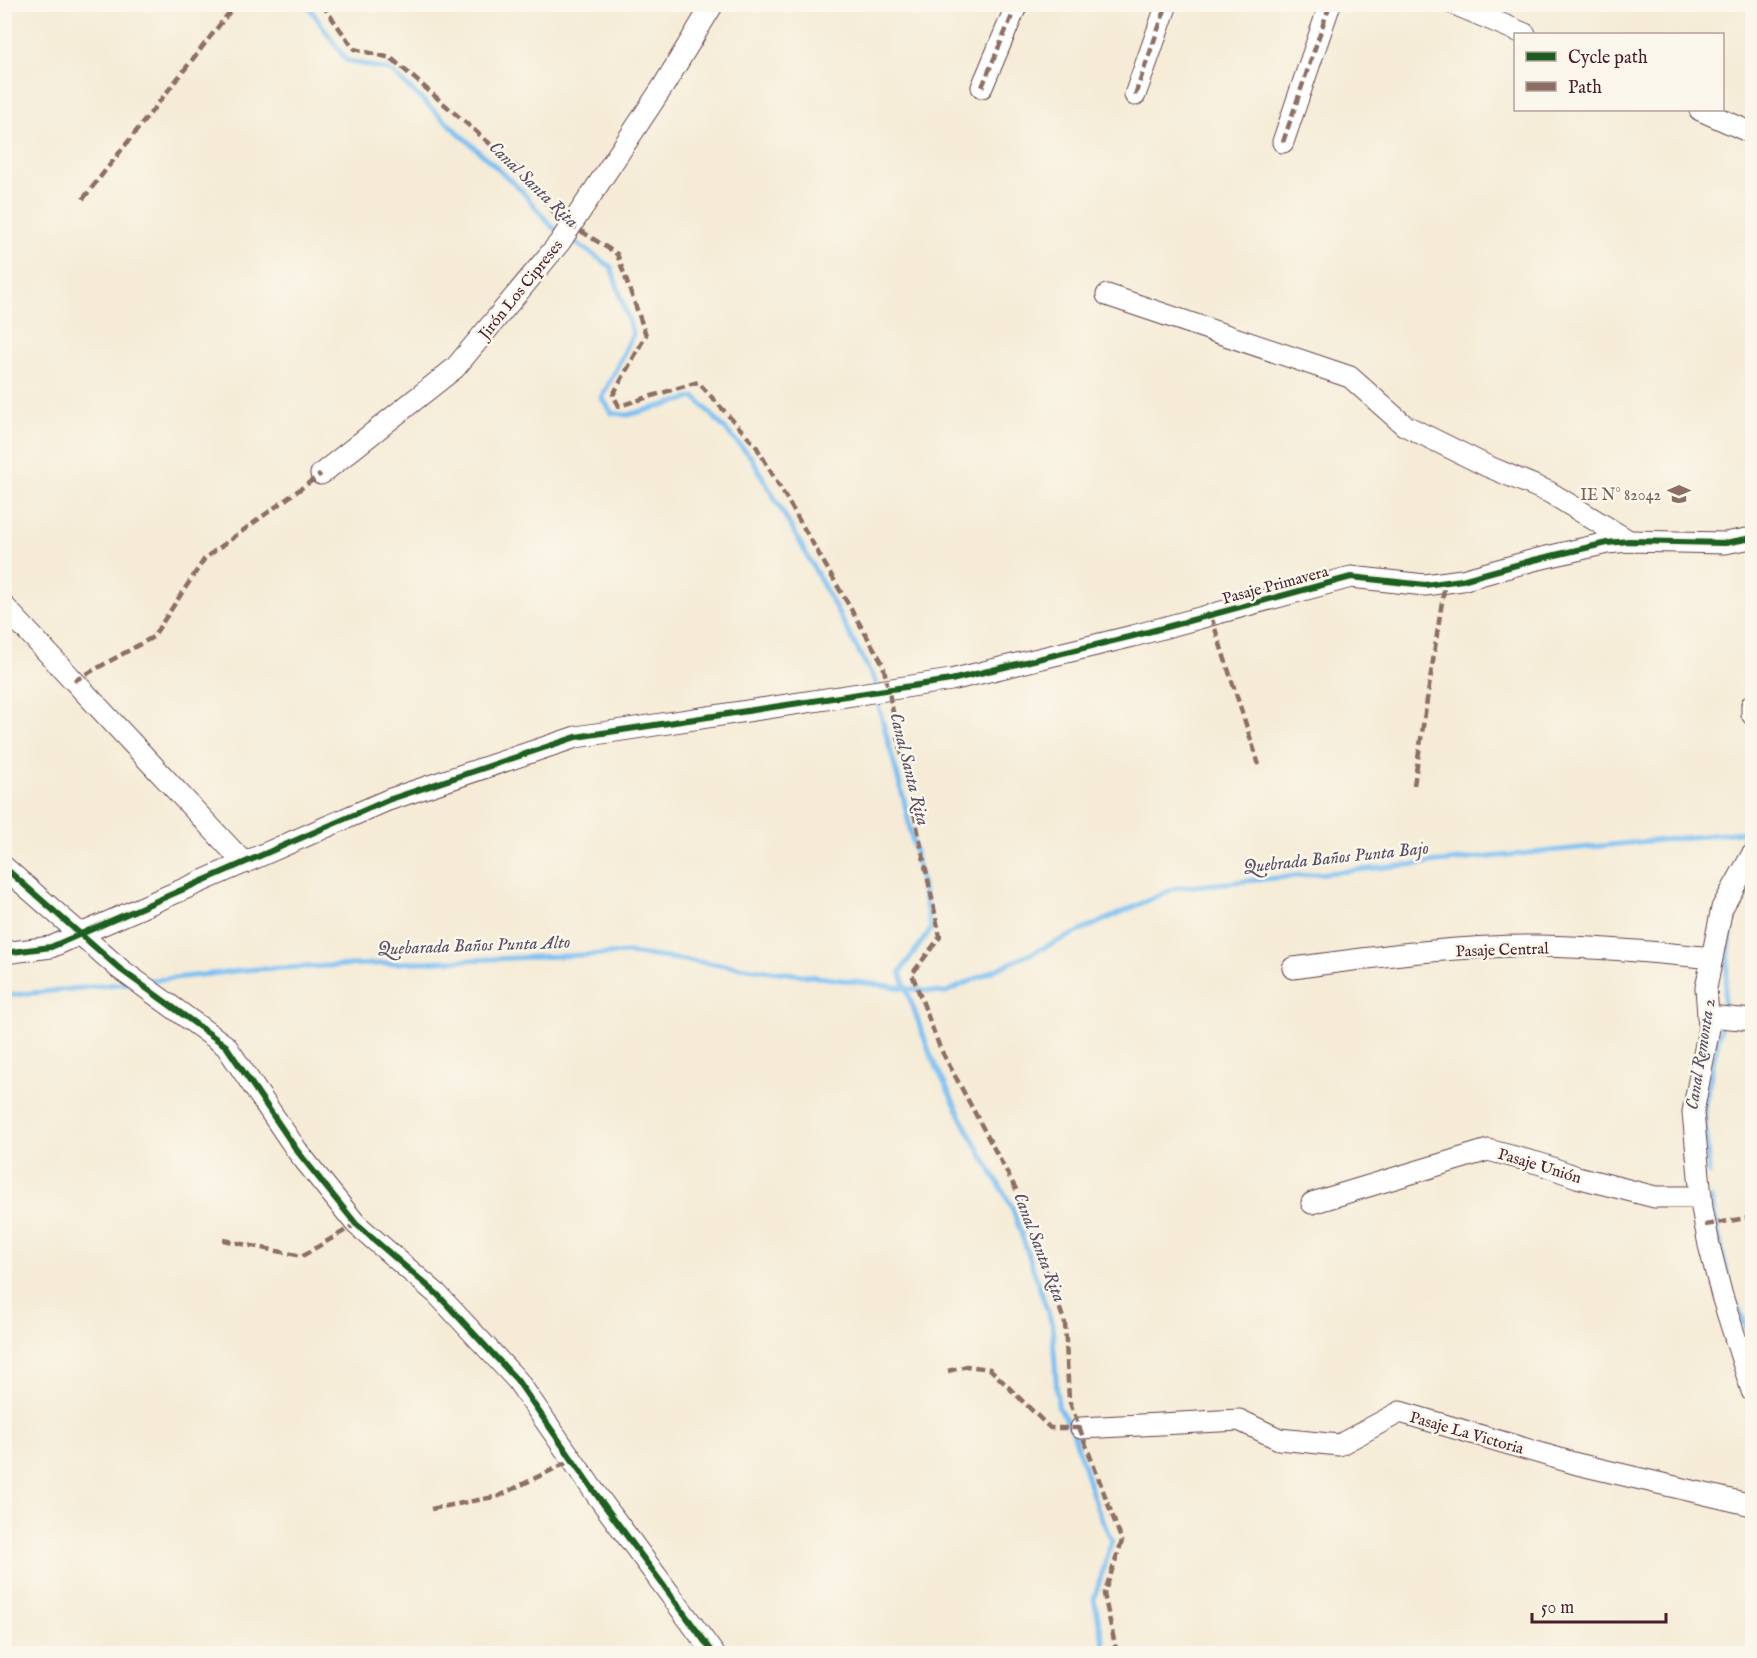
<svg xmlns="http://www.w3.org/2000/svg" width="1757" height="1658" font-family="'IM FELL English',serif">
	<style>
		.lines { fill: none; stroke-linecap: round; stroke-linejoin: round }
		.stream { stroke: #7cbff2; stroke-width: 5 }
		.street-casing { stroke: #643e45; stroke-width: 23 }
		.street { stroke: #fff; stroke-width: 21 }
		.quiet { stroke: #8d6e63; stroke-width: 4.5; stroke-dasharray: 9 4.5; stroke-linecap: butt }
		.cycleway-casing { stroke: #fbf7ec; stroke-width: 10 }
		.cycleway { stroke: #1b5e20; stroke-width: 6 }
		.labels { text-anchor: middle; stroke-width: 5; stroke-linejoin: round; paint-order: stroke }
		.street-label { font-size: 16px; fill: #4a1f2b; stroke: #fbf7ec }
		.education-label { font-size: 16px; fill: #785e54; stroke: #fbf7ec; text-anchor: end }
		.water-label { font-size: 18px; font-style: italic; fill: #594f67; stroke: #fbf7ec }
	</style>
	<rect width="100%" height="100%" fill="#fbf7ec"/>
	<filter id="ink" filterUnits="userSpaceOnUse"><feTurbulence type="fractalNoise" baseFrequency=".0167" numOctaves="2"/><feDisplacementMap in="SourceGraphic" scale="12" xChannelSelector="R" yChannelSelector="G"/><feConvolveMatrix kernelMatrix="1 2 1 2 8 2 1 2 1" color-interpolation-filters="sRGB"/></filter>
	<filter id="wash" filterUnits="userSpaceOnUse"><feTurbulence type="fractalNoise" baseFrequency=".008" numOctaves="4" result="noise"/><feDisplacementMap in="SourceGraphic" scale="24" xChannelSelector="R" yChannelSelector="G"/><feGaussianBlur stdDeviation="1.35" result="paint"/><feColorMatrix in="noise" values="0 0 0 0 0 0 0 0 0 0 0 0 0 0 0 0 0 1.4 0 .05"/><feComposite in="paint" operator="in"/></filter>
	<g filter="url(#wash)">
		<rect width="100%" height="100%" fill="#f5ebd6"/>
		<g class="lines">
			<!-- stream -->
			<g class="stream">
				<path d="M256 4 266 8 278 4"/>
				<path d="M307 4 346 60 391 71 521 190 552 227 561 233"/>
				<path d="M569 238 611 267 633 334 602 398 612 413 628 415 695 397 751 457 802 546 877 685"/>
				<path d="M880 697 879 708 904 800 931 929 900 972 931 1056 967 1129 1012 1207 1052 1324 1058 1406 1072 1429 1097 1508 1112 1541 1094 1599 1106 1654"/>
				<path d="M146 981 257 969 629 953 944 993 1175 888 1752 831"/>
				<path d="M4 996 128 983"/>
				<path d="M1723 1011 1733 913 1752 878"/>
				<path d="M1709 1174 1704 1108 1722 1021"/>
				<path d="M1711 1198 1728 1277"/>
				<path d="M1731 1292 1752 1340"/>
			</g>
		</g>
	</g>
	<g filter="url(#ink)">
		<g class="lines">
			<!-- street casing -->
			<g class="street-casing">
				<g id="street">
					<path d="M1454 4 1525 34"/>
					<path d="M982 87 1017 4"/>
					<path d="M1135 95 1167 4"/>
					<path d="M1700 110 1752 133"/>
					<path d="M1283 142 1330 4"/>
					<path d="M1107 295 1350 377 1404 425 1487 466 1549 492 1629 541"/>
					<path d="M321 474 455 368 560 242 664 85 713 4"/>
					<path d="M4 606 244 863"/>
					<path d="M1752 705V714"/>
					<path d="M1752 855 1722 908 1706 988 1709 1028 1693 1112 1702 1208 1709 1245 1722 1296 1752 1391"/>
					<path d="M4 867 120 969 226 1046 298 1152 356 1224 437 1294 517 1380 596 1494 714 1654"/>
					<path d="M4 953 51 947 388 800 576 737 951 680 1133 636 1351 577 1425 585 1462 580 1534 560 1607 543 1629 541 1725 543 1752 538"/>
					<path d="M1293 968C1375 957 1457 945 1539 946 1597 947 1655 952 1712 958"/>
					<path d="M1708 1016 1752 1020"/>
					<path d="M1312 1203 1488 1150 1541 1164 1577 1177 1655 1197H1701"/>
					<path d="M1081 1428 1239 1420 1279 1439 1339 1445 1400 1412 1577 1464 1752 1505"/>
				</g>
			</g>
			<!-- street -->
			<use href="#street" class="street"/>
			<!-- quiet -->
			<g class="quiet">
				<path d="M322 4 354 49 391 58 519 169 556 215 617 254 646 335 613 395 619 406 698 382 756 446 883 664 940 937 912 974 940 1048 1018 1193 1065 1323 1069 1400 1122 1541 1104 1594 1117 1654"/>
				<path d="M982 87 1017 4"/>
				<path d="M1135 95 1167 4"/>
				<path d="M1283 142 1330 4"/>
				<path d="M83 199 236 4"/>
				<path d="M1211 616 1259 765"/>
				<path d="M74 681 153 637 205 558 321 474"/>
				<path d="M1414 785 1445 582"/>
				<path d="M1705 1225 1752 1217"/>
				<path d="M223 1240 302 1256 356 1224"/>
				<path d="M948 1371 967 1366 990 1369 1050 1428H1081"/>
				<path d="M431 1509 499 1496 572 1460"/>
			</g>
			<!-- cycleway casing -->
			<g class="cycleway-casing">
				<g id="cycleway">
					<path d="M4 867 120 969 226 1046 298 1152 356 1224 437 1294 517 1380 596 1494 714 1654"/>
					<path d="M4 953 51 947 388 800 576 737 951 680 1133 636 1351 577 1425 585 1462 580 1534 560 1607 543 1629 541 1725 543 1752 538"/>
				</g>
			</g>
			<!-- cycleway -->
			<use href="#cycleway" class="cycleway"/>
		</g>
	</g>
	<!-- icons -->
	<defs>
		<g id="school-bare" transform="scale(1.8)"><path d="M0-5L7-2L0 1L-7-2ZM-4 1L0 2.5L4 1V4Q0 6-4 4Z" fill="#8d6e63" stroke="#fbf7ec" stroke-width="2.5" paint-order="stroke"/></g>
	</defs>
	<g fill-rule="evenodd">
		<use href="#school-bare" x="1679" y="494"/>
	</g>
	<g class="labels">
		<!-- street labels -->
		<g class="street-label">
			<text transform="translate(520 289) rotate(-51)" y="6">Jirón Los Cipreses</text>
			<text transform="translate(1275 584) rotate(-15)" y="6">Pasaje Primavera</text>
			<text transform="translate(1502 949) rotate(-2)" y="6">Pasaje Central</text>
			<text transform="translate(1540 1165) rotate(17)" y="6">Pasaje Unión</text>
			<text transform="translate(1467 1432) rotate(16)" y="6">Pasaje La Victoria</text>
		</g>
		<!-- education labels -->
		<g class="education-label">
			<text x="1661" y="500">IE N° 82042</text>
		</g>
		<!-- water labels -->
		<g class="water-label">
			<text transform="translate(534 184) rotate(44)" y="6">Canal Santa Rita</text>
			<text transform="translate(910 769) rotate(76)" y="6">Canal Santa Rita</text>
			<text transform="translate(1336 857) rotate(-6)" y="6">Quebrada Baños Punta Bajo</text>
			<text transform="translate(474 945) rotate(-2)" y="6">Quebarada Baños Punta Alto</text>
			<text transform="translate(1700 1054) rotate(-81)" y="6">Canal Remonta 2</text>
			<text transform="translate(1040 1247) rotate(69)" y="6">Canal Santa Rita</text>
		</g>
	</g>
	<!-- margin -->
	<rect width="1757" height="1658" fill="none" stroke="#fbf7ec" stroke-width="24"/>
	<!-- legend -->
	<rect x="1514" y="33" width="210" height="78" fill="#fbf7ec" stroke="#b4a19f" stroke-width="1.5"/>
	<rect x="1526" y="52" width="30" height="9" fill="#1b5e20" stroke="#b4a19f" stroke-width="1.5"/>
	<text x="1568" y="63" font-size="18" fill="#4a1f2b">Cycle path</text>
	<rect x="1526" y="82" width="30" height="9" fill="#8d6e63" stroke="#b4a19f" stroke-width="1.5"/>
	<text x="1568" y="93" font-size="18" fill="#4a1f2b">Path</text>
	<!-- scale -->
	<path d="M1532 1613v9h134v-9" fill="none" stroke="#4a1f2b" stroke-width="3"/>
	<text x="1541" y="1613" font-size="18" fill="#4a1f2b" stroke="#fbf7ec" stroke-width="4.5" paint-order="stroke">50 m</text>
</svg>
